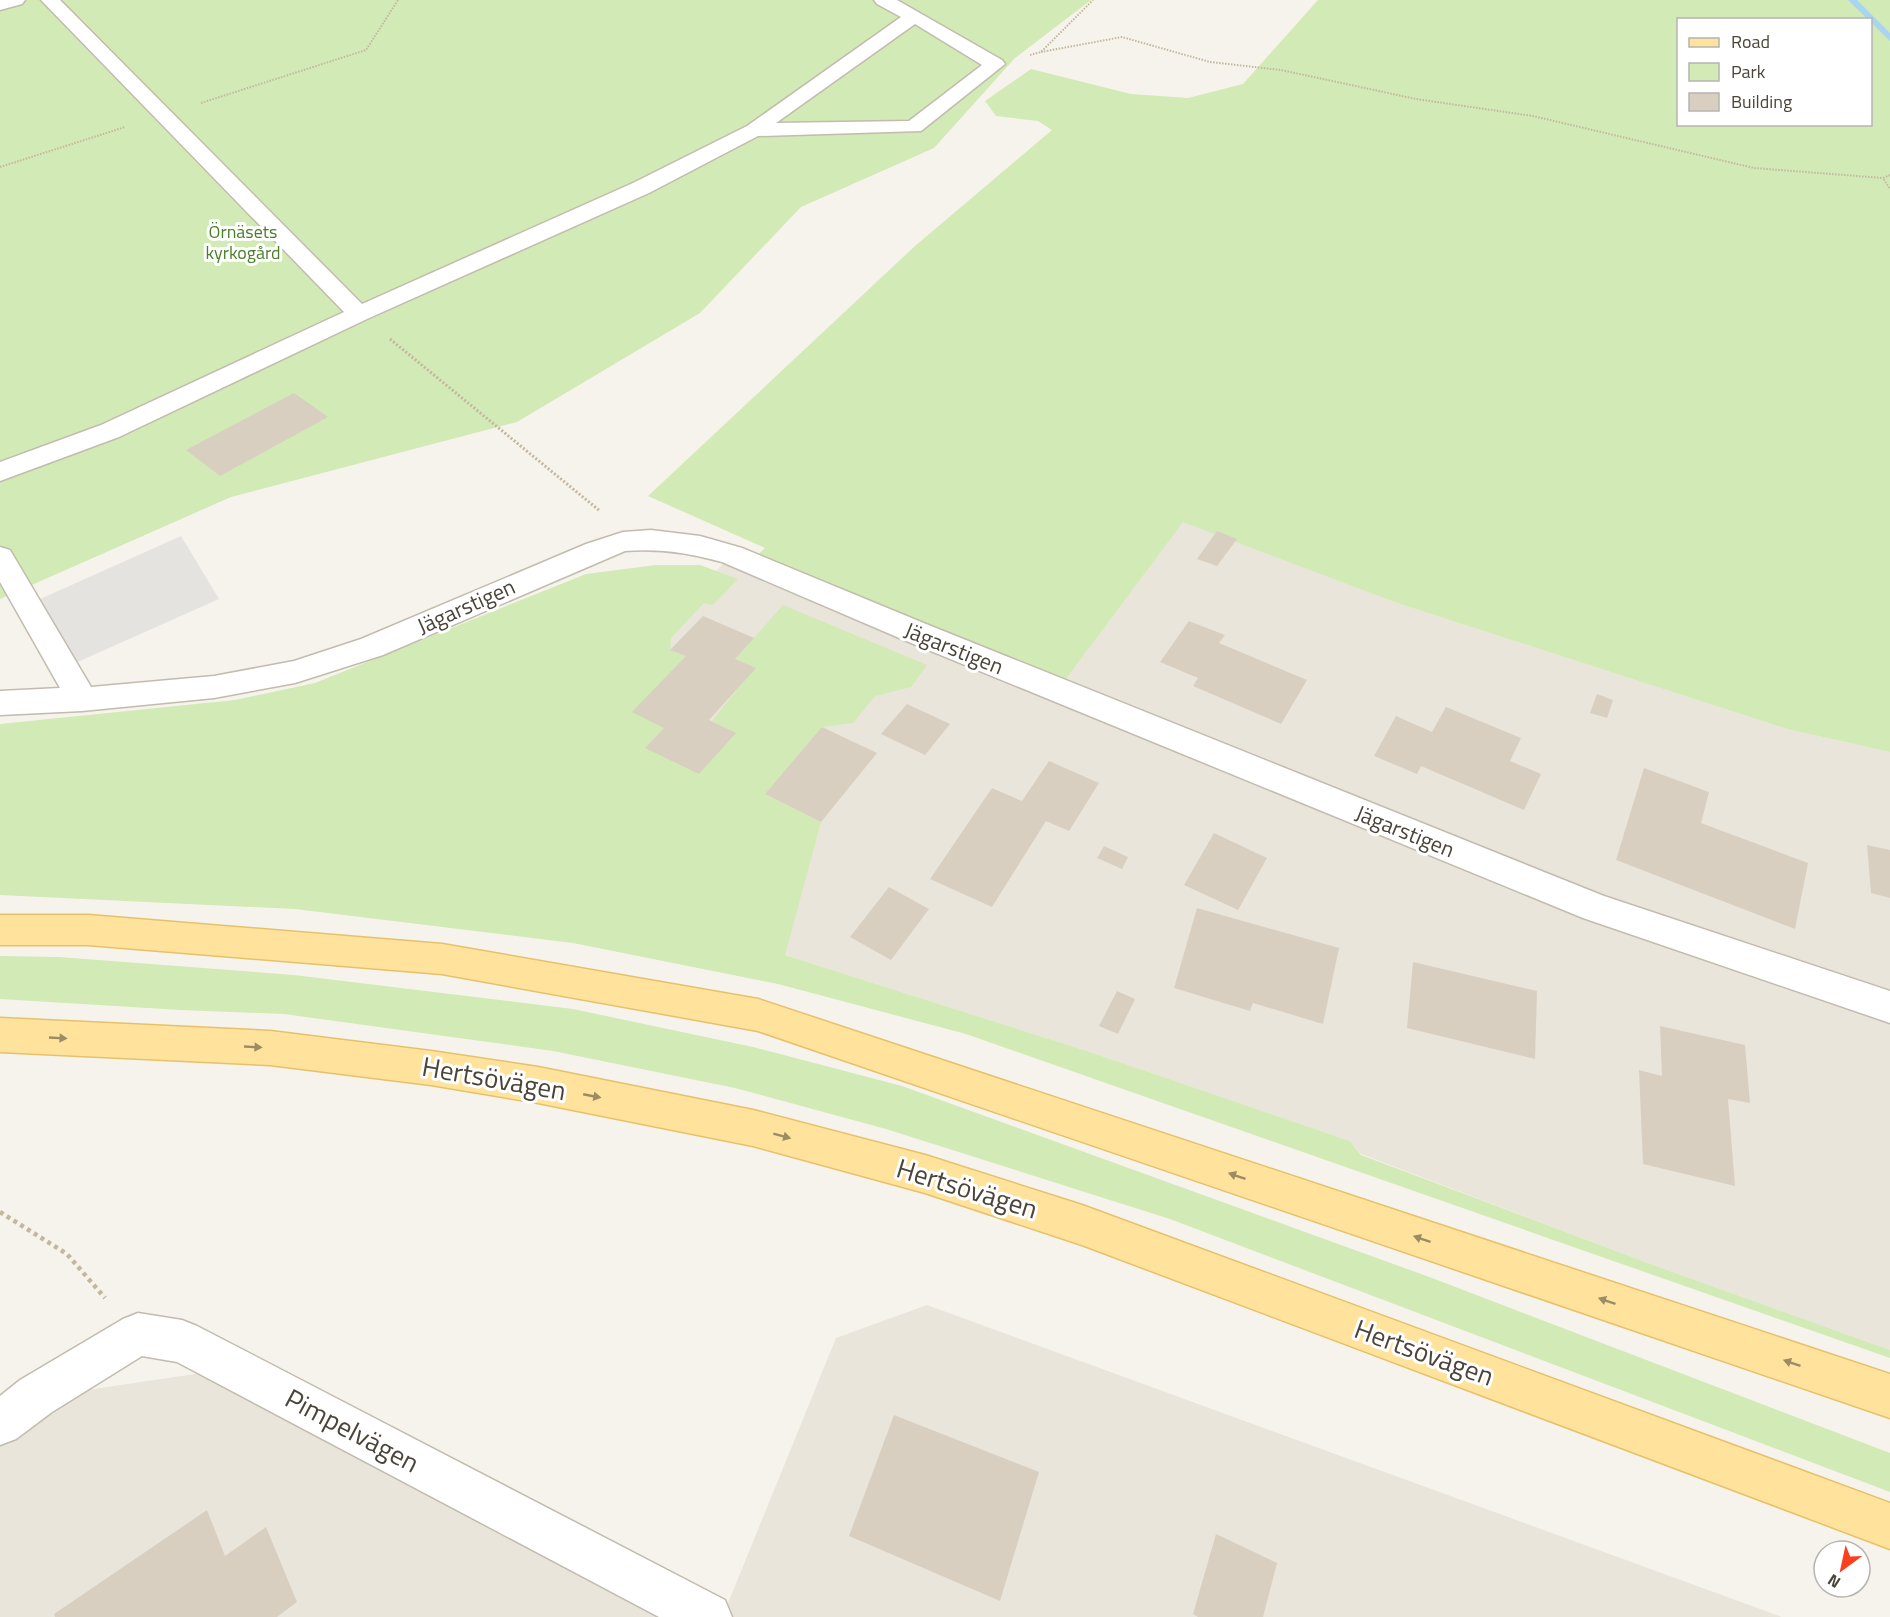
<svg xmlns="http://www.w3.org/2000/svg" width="1890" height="1617" font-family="'Titillium Web',sans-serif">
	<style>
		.residential { fill: #eae5da }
		.green { fill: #d2eab5; fill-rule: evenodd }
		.parking { fill: #e5e3e0 }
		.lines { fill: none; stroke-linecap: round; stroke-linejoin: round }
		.stream { fill: #a9d4f2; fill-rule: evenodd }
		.building { fill: #d8cfc1 }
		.minor-casing { stroke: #c2bbae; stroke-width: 3 }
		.major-casing { stroke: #e6c16a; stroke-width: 3 }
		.path-far2 { stroke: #c4b79f; stroke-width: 2; stroke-dasharray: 1.5 1.5; stroke-linecap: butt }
		.path-far1 { stroke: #c4b79f; stroke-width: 3; stroke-dasharray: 2 2; stroke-linecap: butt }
		.path { stroke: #c4b79f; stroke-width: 4.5; stroke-dasharray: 4 4; stroke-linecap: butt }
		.minor { fill: #fff; fill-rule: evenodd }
		.major { fill: #ffe39c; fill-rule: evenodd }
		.oneway { fill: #9c8c66 }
		.labels { text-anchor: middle; stroke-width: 6; stroke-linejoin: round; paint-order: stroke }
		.far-park-label { font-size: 18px; fill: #4a7f2a; stroke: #fff }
		.street-label { font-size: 22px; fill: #4b4439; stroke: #fff }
		.near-street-label { font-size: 27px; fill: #4b4439; stroke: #fff }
	</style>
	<rect width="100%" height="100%" fill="#f6f3ec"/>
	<!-- residential -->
	<g class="residential">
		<path d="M1183 521 1397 603 1787 729 1890 752V1350L1656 1266 1361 1154 1350 1141 1090 1052 785 955 493 812 731 555 1057 691Z"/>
		<path d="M927 1305 1782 1617H0V1420L33 1398 242 1367 724 1613 836 1338Z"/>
	</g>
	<!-- green -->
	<g class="green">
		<path d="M0 0H1091L1015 58 934 148 801 207 700 313 517 422 231 497 0 599Z"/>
		<path d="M1318 0H1890V752L1787 729 1397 603 1183 522 1057 691 750 562 765 548 648 496 915 246 1052 130 1038 121 996 116 985 101 1031 69 1131 94 1188 98 1243 84ZM1678 20H1870V124H1678Z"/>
		<path d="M656 565H700L738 579 713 605 704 603 671 638 670 650 686 656 664 728 646 747 699 774 735 733 712 721 754 668 735 659 783 605 927 665 911 687 875 696 853 723 822 727 765 794 821 822 785 955 1090 1052 1350 1141 1361 1155 1656 1266 1890 1350V1358L966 1034 778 984 573 943 295 909 0 895V724L235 700 315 683 586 574Z"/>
		<path d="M0 956 59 957 294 975 573 1009 753 1047 902 1086 1432 1278 1890 1453V1492L1170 1219 886 1129 735 1088 553 1051 284 1014 181 1010 0 999Z"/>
	</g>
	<!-- parking -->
	<path class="parking" d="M181 536 219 599 64 668 29 604Z"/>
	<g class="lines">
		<!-- stream -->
		<path class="stream" d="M1848 0H1857L1890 33V41Z"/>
	</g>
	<!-- building -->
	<g class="building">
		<path d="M294 393 328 417 220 476 186 450Z"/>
		<path d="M1217 531 1237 539 1217 566 1197 559Z"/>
		<path d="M703 616 754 638 735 659 756 668 709 720 736 733 699 774 645 748 664 728 632 712 686 656 670 650Z"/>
		<path d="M1189 621 1225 635 1219 643 1307 680 1281 724 1193 686 1198 678 1160 662Z"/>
		<path d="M1597 694 1613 700 1607 718 1590 713Z"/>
		<path d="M907 704 950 724 925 755 881 734Z"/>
		<path d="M1446 707 1521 738 1510 761 1541 774 1524 810 1421 766 1417 774 1374 756 1396 716 1432 732Z"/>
		<path d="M822 727 877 753 821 822 765 794Z"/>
		<path d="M1049 761 1099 783 1069 831 1046 821 992 907 930 879 992 788 1022 801Z"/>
		<path d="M1644 768 1709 792 1701 823 1808 863 1795 929 1616 860Z"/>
		<path d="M1214 833 1267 858 1238 910 1184 885Z"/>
		<path d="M1867 845 1890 850V898L1871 893Z"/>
		<path d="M1104 846 1128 857 1122 869 1097 858Z"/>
		<path d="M889 887 929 909 891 960 850 937Z"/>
		<path d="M1197 908 1339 948 1323 1024 1253 1003 1250 1011 1174 988Z"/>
		<path d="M1413 962 1537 991 1535 1059 1407 1028Z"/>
		<path d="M1117 991 1135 999 1118 1034 1099 1026Z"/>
		<path d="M1660 1026 1745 1045 1750 1103 1728 1099 1735 1186 1643 1164 1639 1070 1662 1076Z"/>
		<path d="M894 1415 1039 1472 1000 1601 849 1536Z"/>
		<path d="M207 1510 225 1556 266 1527 297 1602 277 1617H55L54 1614Z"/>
		<path d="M1216 1534 1277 1563 1263 1617H1198L1193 1614Z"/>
	</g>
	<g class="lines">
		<!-- minor casing -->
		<g class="minor-casing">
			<g id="minor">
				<path d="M0 0H25L22 4 0 10Z"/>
				<path d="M41 0H60L362 304 633 183 747 126 901 17 877 4 874 0H897L1002 60 1005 64 921 131 758 136 649 193 367 319 119 437 0 481V462L101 425 344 312ZM915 24 982 65 909 121 776 123Z"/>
				<path d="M651 530 700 536 742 548 926 624 1604 896 1890 991V1023L1583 918 904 640 722 562C690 553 659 548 625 551L383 655 295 683 214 698 82 711 0 715V691L60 688 0 582V547L10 550 91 687 214 676 294 661 361 639 586 544 623 532Z"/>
				<path d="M138 1313 182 1320 197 1326 725 1600 732 1617H659L177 1362 142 1356 52 1412 16 1439 0 1445V1396L20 1380 123 1319Z"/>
			</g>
		</g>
		<!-- major casing -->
		<g class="major-casing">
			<g id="major">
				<path d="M0 915H88L442 944 758 999 1890 1374V1418L758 1031 442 974 88 945H0Z"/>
				<path d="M0 1018 270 1031 431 1051 538 1067 753 1110 925 1155 1082 1205 1890 1503V1549L1082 1245 925 1193 753 1146 538 1103 431 1085 270 1065 0 1052Z"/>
			</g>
		</g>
		<!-- path-far2 -->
		<g class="path-far2">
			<path d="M1041 52 1122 37 1210 62 1281 70 1416 99 1533 116 1754 168 1883 178"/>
			<path d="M1030 55 1041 52 1093 0"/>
			<path d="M201 103 366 50 398 0"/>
			<path d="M0 167 125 127"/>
			<path d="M1890 175 1883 178 1890 189"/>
		</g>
		<!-- path-far1 -->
		<path class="path-far1" d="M390 339 600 511"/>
		<!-- path -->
		<path class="path" d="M0 1212 67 1254 105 1298"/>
		<!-- minor -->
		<use href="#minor" class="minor"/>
		<!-- major -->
		<use href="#major" class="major"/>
	</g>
	<!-- one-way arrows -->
	<defs><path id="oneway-solid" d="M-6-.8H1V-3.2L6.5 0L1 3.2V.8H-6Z" transform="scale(1.5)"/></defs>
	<g class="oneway">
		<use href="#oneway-solid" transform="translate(58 1038) rotate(3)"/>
		<use href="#oneway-solid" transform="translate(253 1047) rotate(3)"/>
		<use href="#oneway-solid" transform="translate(592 1096) rotate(11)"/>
		<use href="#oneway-solid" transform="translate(782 1136) rotate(15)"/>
		<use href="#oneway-solid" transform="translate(1237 1176) rotate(-161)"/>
		<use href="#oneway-solid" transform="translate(1422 1239) rotate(-161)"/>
		<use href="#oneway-solid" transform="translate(1607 1301) rotate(-161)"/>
		<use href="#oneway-solid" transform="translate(1792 1363) rotate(-161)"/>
	</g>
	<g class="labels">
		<!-- far-park labels -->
		<g class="far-park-label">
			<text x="243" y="238">Örnäsets<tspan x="243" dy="21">kyrkogård</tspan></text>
		</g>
		<!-- street labels -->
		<g class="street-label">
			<text transform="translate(466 606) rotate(-24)" y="8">Jägarstigen</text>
			<text transform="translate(954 648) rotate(22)" y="8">Jägarstigen</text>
			<text transform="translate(1405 831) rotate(22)" y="8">Jägarstigen</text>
		</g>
		<!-- near-street labels -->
		<g class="near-street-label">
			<text transform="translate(494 1079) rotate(10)" y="9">Hertsövägen</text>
			<text transform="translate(967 1189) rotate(17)" y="9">Hertsövägen</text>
			<text transform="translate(1424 1353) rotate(20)" y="9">Hertsövägen</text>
			<text transform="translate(352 1431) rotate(28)" y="9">Pimpelvägen</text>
		</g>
	</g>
	<!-- legend -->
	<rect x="1677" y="18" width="195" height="108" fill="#ffffff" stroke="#b7b4b0" stroke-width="1.5"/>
	<rect x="1689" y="38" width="30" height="9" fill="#ffe39c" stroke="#b7b4b0" stroke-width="1.5"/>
	<text x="1731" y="48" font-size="18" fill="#4b4439">Road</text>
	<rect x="1689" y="63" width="30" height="18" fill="#d2eab5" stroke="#b7b4b0" stroke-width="1.5"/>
	<text x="1731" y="78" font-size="18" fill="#4b4439">Park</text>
	<rect x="1689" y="93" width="30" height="18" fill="#d8cfc1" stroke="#b7b4b0" stroke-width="1.5"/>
	<text x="1731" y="108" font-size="18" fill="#4b4439">Building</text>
	<!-- north arrow -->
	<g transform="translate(1842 1569) rotate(213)"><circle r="28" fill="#ffffff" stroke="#b7b4b0" stroke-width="1.5"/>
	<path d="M0-4.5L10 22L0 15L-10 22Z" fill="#fc3f1d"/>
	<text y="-9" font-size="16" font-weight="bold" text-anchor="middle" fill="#4b4439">N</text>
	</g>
</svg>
